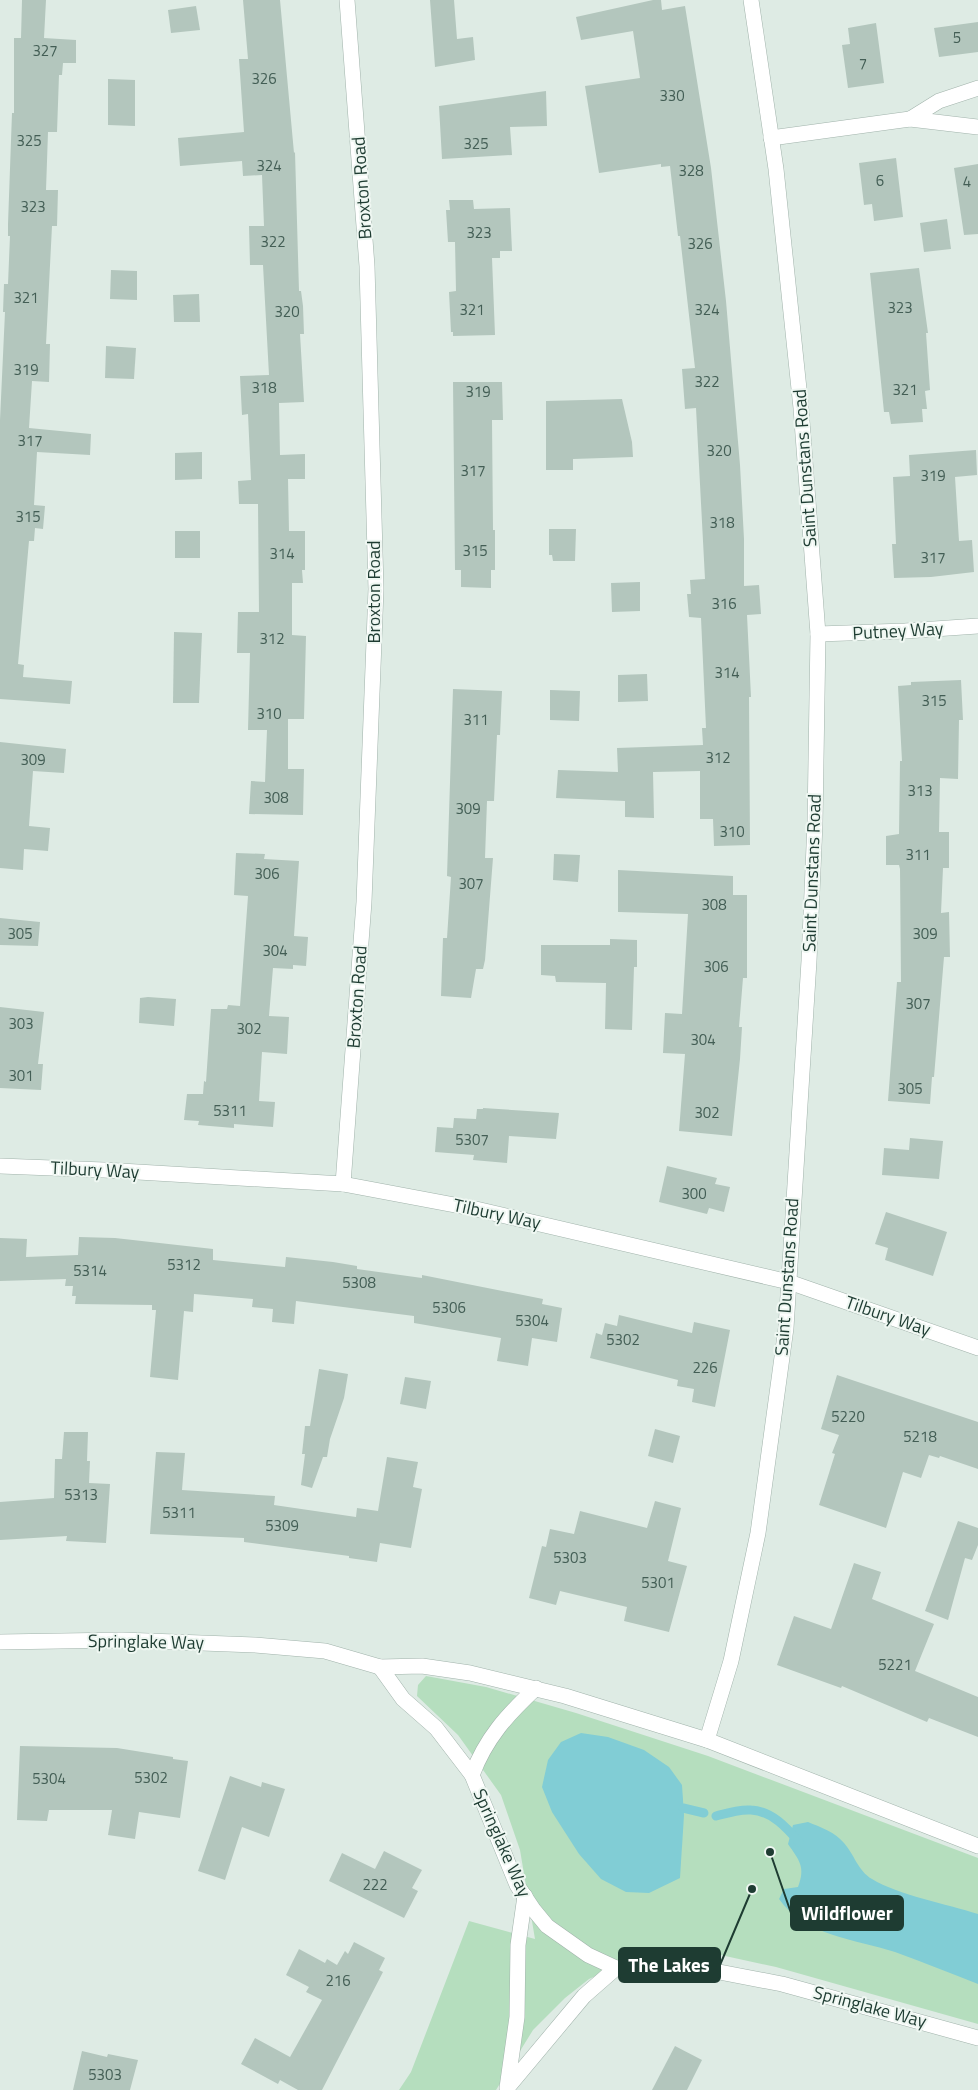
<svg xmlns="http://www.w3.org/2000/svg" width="978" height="2090" font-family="'Titillium Web',sans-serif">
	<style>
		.green { fill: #b5debe }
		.water { fill: #81cdd5 }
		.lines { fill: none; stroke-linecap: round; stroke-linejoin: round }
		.stream { stroke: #81cdd5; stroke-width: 9 }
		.building { fill: #b3c6bd }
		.minor-casing { stroke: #a1b3ab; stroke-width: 16 }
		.tertiary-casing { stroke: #a1b3ab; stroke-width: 16 }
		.minor { stroke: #fff; stroke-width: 15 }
		.tertiary { stroke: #fff; stroke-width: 15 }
		.labels { text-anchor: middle; stroke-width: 4; stroke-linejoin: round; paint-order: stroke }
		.number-label { font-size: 15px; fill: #435e55 }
		.street-label { font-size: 18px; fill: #1e3c32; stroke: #eff7f2 }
		.leader { fill: none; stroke: #1e3c32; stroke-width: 2 }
		.callout-dot { fill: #1e3c32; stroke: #eff7f2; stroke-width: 2 }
		.callout { fill: #1e3c32; stroke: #1e3c32; stroke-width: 2 }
		.callout-label { font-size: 19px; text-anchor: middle; font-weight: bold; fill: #fff }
	</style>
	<rect width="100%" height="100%" fill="#deebe4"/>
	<!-- green -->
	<path class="green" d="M426 1676 486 1687 576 1713 708 1756 978 1858V2024L776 1967 707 1952H649L589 1979 565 1998 533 2030 496 2090H399L411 2072 469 1921 535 1939 520 1850 501 1795 458 1735 417 1696 418 1685Z"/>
	<!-- water -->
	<g class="water">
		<path d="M581 1733 608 1737 644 1750 669 1767 682 1785 684 1815 680 1878 649 1893 626 1892 601 1879 579 1854 552 1812 542 1787 548 1760 561 1742Z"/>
		<path d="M808 1822C820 1827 835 1832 844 1843 854 1854 858 1871 872 1879 898 1895 947 1904 978 1914V1984C950 1973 923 1962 895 1952 855 1939 805 1936 779 1899L784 1889 798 1887C806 1867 799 1860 788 1844L793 1825Z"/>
	</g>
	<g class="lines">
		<!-- stream -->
		<g class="stream">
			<path d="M683 1808 704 1813"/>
			<path d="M716 1816C727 1813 740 1809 751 1810 772 1811 787 1828 799 1842"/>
		</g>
	</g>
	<!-- building -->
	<g class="building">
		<path d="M22 0H46L44 38 76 40V63H63L62 75H59L57 132H48L46 190H58L57 226H52L46 344H50L49 382 32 381 29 428 91 434 90 455 37 452 34 505 45 506 43 529 35 528 34 541H29L18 664 24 665 23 677 72 681 70 704 0 699V420L5 312H3L4 284H8L10 236H8V224L12 113H14V38H21Z"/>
		<path d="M243 0H280L294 153 295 152 299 291H301L303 306 304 334H300L304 402 279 403 280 455 305 454V479H288L289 531H305V570H302L303 583H292V635L306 636 304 719H288V769H304L303 815 249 814 251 781 265 782 267 730H248L250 653H237L238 612H259L258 504H239L238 481 251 480 248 414 242 415 240 376 269 375 263 265H250L249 226H264L262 175 243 176 242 161 180 166 178 138 244 132 239 59H248Z"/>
		<path d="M430 0H454L457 39 473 37 475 60 435 67Z"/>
		<path d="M653 0H661L662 10 685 6 711 168 726 301 740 465 744 539V586L759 585 761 614 747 615 751 697H749L750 845 714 846 713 819H700V771L653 772 654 818 625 817V801L556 798 558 770 618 772 617 748 703 745 702 728H706L701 618 689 617 687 594H691L690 580 705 579 696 408 685 409 682 369 695 368 680 236H678L670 166 661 167V164L599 173 585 86 640 78 633 31 581 40 576 17Z"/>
		<path d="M196 6 200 30 171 33 168 10Z"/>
		<path d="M978 22V52L939 57 934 28Z"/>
		<path d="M876 23 884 83 848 88 842 45 850 44 848 28Z"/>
		<path d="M108 79 135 80V126L108 125Z"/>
		<path d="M546 91 547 126 510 127 512 155 442 159 439 106Z"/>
		<path d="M896 158 903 217 874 221 872 204 864 205 859 163Z"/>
		<path d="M978 164V234L964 235 954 168Z"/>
		<path d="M449 200H473L474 209 510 208 512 251H500V258H492L495 335 453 336V332H451L449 292 456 291 455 242H448L446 210H450Z"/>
		<path d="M947 219 951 249 924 252 920 223Z"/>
		<path d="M919 268 928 333H926L930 390 925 391 927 409H922L923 422 891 424 889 412H884L870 273Z"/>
		<path d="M111 270 137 271V300L110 299Z"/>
		<path d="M199 294 200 322H174L173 295Z"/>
		<path d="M106 346 136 348 134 379 105 378Z"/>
		<path d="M453 382H502L503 420H492L493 530H495V570H491V588L461 587V570H455Z"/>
		<path d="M622 399 632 442 633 457 573 459V470H546V401Z"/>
		<path d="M976 450 977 475 955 477 959 541 972 540 974 572 931 577 894 578 892 544H896L893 477 910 476 909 455Z"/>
		<path d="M202 452V479L175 480V453Z"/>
		<path d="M549 529H576L575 561H553L552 555H549Z"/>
		<rect x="175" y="531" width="25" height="27"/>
		<path d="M640 582V611L612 612 611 583Z"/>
		<path d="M174 632 202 633 199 703H173Z"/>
		<path d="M647 674 648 701 618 702V675Z"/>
		<path d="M961 680 963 720H959L958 779 940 778 939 832H949V868H943L941 913 949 912 950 957H944L934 1077H932L930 1104 888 1101 897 982H901L900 869 899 865H886V836L899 834 900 761H902L898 686 911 685V682Z"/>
		<path d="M453 689 502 691 500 735H497L494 801H487L485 858H493L485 960 483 969H476L471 998 441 996 443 938H447L451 877 447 876Z"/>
		<path d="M550 690 580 691 579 721 550 720Z"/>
		<path d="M0 742 66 749 64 773 33 771 29 826 50 828 48 851 24 849 23 870 0 868Z"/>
		<path d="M236 853 265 854 264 859 299 861 294 936 308 937 306 966 293 965V969L273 968 269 1016 289 1017 287 1054 262 1052 259 1101 275 1102 273 1127 234 1124V1128L198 1125 199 1121 184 1120 187 1094H203L204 1081 206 1082 211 1009H227L228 1005 240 1006 248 896 234 895Z"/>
		<path d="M554 854 580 855 578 882 553 880Z"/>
		<path d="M618 870 733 876V895H747V978H743L739 1027H742L740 1059 732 1136 679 1131 685 1054 663 1053 665 1013 682 1014 688 914 618 912Z"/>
		<path d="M0 918 40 922 38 946 0 945Z"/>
		<path d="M610 939 637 940V967H634L632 1030 605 1029 606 983 556 982 555 976 541 975V945H610Z"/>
		<path d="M148 997 176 999 174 1026 139 1023 140 998Z"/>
		<path d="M0 1007 44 1012 38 1064H43L41 1090 0 1088Z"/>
		<path d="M483 1108 559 1113 556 1139 509 1136 507 1163 473 1160 474 1155 435 1152 437 1127 453 1128 454 1118 476 1119 477 1109H483Z"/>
		<path d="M910 1138 943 1141 939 1179 882 1175 884 1148 909 1150Z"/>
		<path d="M667 1166 717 1178 715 1184 730 1187 724 1212 709 1208 707 1214 659 1202Z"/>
		<path d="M886 1212 947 1232 933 1276 885 1260 888 1248 875 1244Z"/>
		<path d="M79 1237 115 1238 213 1249V1260L285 1267 286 1257 333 1262 357 1266V1269L422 1278V1275L543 1299 542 1304 562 1308 557 1342 532 1338 528 1366 497 1361 501 1338 414 1323V1316L296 1301 294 1324 272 1322 273 1309 252 1307 253 1299 194 1294 193 1312 184 1311 178 1380 150 1377 156 1310H152V1305L75 1304 76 1296H72L73 1286H65L66 1279 0 1281V1238L27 1239 26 1257 78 1255Z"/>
		<path d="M619 1315 692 1333 694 1322 730 1330 715 1407 692 1402 694 1389 677 1386 678 1380 590 1358 596 1333 602 1335 605 1323 617 1326Z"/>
		<path d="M319 1369 348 1374 344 1398 330 1439 327 1457H323L312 1488 301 1485 305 1454H302L305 1426H310Z"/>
		<path d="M837 1375 978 1422V1469L940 1456 939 1458 929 1455 921 1478 903 1472 886 1528 819 1505 835 1454 832 1453 839 1435 821 1429Z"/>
		<path d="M405 1377 431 1381 426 1409 400 1404Z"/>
		<path d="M655 1429 680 1436 673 1463 648 1456Z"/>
		<path d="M64 1432H88L87 1461H90L89 1483 110 1484 106 1543 66 1541 67 1536 0 1540V1502L54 1498 55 1459H62Z"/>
		<path d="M156 1452 185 1453 182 1490 275 1496 274 1505 356 1517 357 1508 378 1511 387 1457 418 1462 413 1487 422 1489 411 1548 380 1543 377 1562 349 1558V1556L244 1542V1538L150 1534Z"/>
		<path d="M655 1501 681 1508 668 1561 687 1566 669 1632 624 1621 627 1607 560 1591 556 1605 529 1598 542 1546 546 1547 550 1529 574 1534 580 1511 647 1528Z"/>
		<path d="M958 1521 978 1528V1545L972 1560 965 1558 948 1620 925 1611Z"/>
		<path d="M854 1563 881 1572 872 1599 934 1624 915 1671 978 1697V1737L929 1718 927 1722 842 1686 841 1688 777 1665 794 1616 831 1629Z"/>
		<path d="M20 1746 117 1748 173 1757V1759L188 1761 180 1818 139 1812 135 1839 108 1835 112 1810H49L47 1821 17 1820Z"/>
		<path d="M230 1776 261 1787 262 1782 285 1789 269 1837 242 1827 225 1880 198 1871Z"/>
		<path d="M384 1851 422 1870 412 1888 418 1891 404 1918 329 1881 342 1853 375 1869Z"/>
		<path d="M354 1942 385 1958 379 1970 383 1972 322 2090H298L280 2080 278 2084 241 2064 255 2038 290 2057 322 2000 306 1992 309 1987 286 1975 299 1949 325 1963 327 1959 337 1965 345 1951 348 1954Z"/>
		<path d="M675 2046 702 2060 687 2090H652Z"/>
		<path d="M82 2051 107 2057 108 2054 138 2060 130 2090H73Z"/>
	</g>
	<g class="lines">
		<!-- minor casing -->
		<g class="minor-casing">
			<g id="minor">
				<path d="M910 119 939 101 978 88"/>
				<path d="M771 138 910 119 978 127"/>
				<path d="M818 634 905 631 978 626"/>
				<path d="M0 1166 104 1170 343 1184 476 1209 789 1282 978 1348"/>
				<path d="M343 1184 364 902 376 589 367 266 347 0"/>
				<path d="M707 1740 731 1661 758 1533 786 1328 809 961 815 823 818 634 801 408 776 169 751 0"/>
				<path d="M508 2087 584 1996 616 1968"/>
				<path d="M507 2088 517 2017 518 1945 525 1896"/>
			</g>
		</g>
		<!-- tertiary casing -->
		<g class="tertiary-casing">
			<g id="tertiary">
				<path d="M0 1642 122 1640 255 1645 325 1651 380 1667 422 1666 470 1673 565 1696 707 1740 978 1846"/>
				<path d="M380 1667 403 1699 436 1728 472 1775 517 1885 533 1909 547 1926 588 1955 616 1968 639 1969 683 1965 782 1984 978 2038"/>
				<path d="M472 1775C486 1738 507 1715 536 1688"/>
			</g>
		</g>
		<!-- minor -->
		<use href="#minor" class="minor"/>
		<!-- tertiary -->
		<use href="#tertiary" class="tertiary"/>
	</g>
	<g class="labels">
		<!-- number labels -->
		<g class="number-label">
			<text x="957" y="43">5</text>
			<text x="45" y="56">327</text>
			<text x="863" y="69">7</text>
			<text x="264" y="84">326</text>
			<text x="672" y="101">330</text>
			<text x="29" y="146">325</text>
			<text x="476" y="149">325</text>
			<text x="269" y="171">324</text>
			<text x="691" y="176">328</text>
			<text x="880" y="186">6</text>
			<text x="967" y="187">4</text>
			<text x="33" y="212">323</text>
			<text x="479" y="238">323</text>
			<text x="273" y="247">322</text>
			<text x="700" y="249">326</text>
			<text x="26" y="303">321</text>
			<text x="900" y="313">323</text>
			<text x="472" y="315">321</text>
			<text x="707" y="315">324</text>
			<text x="287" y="317">320</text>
			<text x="26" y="375">319</text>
			<text x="707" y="387">322</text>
			<text x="264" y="393">318</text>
			<text x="905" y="395">321</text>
			<text x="478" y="397">319</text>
			<text x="30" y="446">317</text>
			<text x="719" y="456">320</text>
			<text x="473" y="476">317</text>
			<text x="933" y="481">319</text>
			<text x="28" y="522">315</text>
			<text x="722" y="528">318</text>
			<text x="475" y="556">315</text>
			<text x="282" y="559">314</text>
			<text x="933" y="563">317</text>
			<text x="724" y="609">316</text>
			<text x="272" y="644">312</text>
			<text x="727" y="678">314</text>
			<text x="934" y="706">315</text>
			<text x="269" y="719">310</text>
			<text x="476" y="725">311</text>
			<text x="718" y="763">312</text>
			<text x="33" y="765">309</text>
			<text x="920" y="796">313</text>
			<text x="276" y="803">308</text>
			<text x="468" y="814">309</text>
			<text x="732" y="837">310</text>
			<text x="918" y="860">311</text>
			<text x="267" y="879">306</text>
			<text x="471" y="889">307</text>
			<text x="714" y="910">308</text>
			<text x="20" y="939">305</text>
			<text x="925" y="939">309</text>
			<text x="275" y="956">304</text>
			<text x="716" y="972">306</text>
			<text x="918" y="1009">307</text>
			<text x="21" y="1029">303</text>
			<text x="249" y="1034">302</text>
			<text x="703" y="1045">304</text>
			<text x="21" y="1081">301</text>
			<text x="910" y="1094">305</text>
			<text x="230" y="1116">5311</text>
			<text x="707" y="1118">302</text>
			<text x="472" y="1145">5307</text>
			<text x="694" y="1199">300</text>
			<text x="184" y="1270">5312</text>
			<text x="90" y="1276">5314</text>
			<text x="359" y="1288">5308</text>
			<text x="449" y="1313">5306</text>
			<text x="532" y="1326">5304</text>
			<text x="623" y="1345">5302</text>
			<text x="705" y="1373">226</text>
			<text x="848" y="1422">5220</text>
			<text x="920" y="1442">5218</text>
			<text x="81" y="1500">5313</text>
			<text x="179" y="1518">5311</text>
			<text x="282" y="1531">5309</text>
			<text x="570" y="1563">5303</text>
			<text x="658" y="1588">5301</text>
			<text x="895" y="1670">5221</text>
			<text x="151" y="1783">5302</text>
			<text x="49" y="1784">5304</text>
			<text x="375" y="1890">222</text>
			<text x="338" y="1986">216</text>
			<text x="105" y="2080">5303</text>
		</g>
		<!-- street labels -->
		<g class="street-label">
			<text transform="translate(362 188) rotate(-94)" y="6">Broxton Road</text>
			<text transform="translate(805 468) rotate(-94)" y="6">Saint Dunstans Road</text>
			<text transform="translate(374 592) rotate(-90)" y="6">Broxton Road</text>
			<text transform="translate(898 631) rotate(-3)" y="6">Putney Way</text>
			<text transform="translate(812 873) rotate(-88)" y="6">Saint Dunstans Road</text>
			<text transform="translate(357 997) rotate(-86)" y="6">Broxton Road</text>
			<text transform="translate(95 1170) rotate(3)" y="6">Tilbury Way</text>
			<text transform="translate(497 1214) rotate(12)" y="6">Tilbury Way</text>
			<text transform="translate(787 1277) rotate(-86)" y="6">Saint Dunstans Road</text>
			<text transform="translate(888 1316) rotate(19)" y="6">Tilbury Way</text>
			<text transform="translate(146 1642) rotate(1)" y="6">Springlake Way</text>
			<text transform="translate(502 1843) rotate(66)" y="6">Springlake Way</text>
			<text transform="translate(870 2007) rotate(15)" y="6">Springlake Way</text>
		</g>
	</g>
	<!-- callouts -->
	<path class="leader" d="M770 1852L791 1913M752 1889L720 1965"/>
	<g class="callout-dot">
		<circle cx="770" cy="1852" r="5"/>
		<circle cx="752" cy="1889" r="5"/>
	</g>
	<g class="callout">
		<rect x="791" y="1896" width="112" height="34" rx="5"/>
		<rect x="619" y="1948" width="101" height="34" rx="5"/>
	</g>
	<g class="callout-label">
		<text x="847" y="1920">Wildflower</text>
		<text x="669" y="1972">The Lakes</text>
	</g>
</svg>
